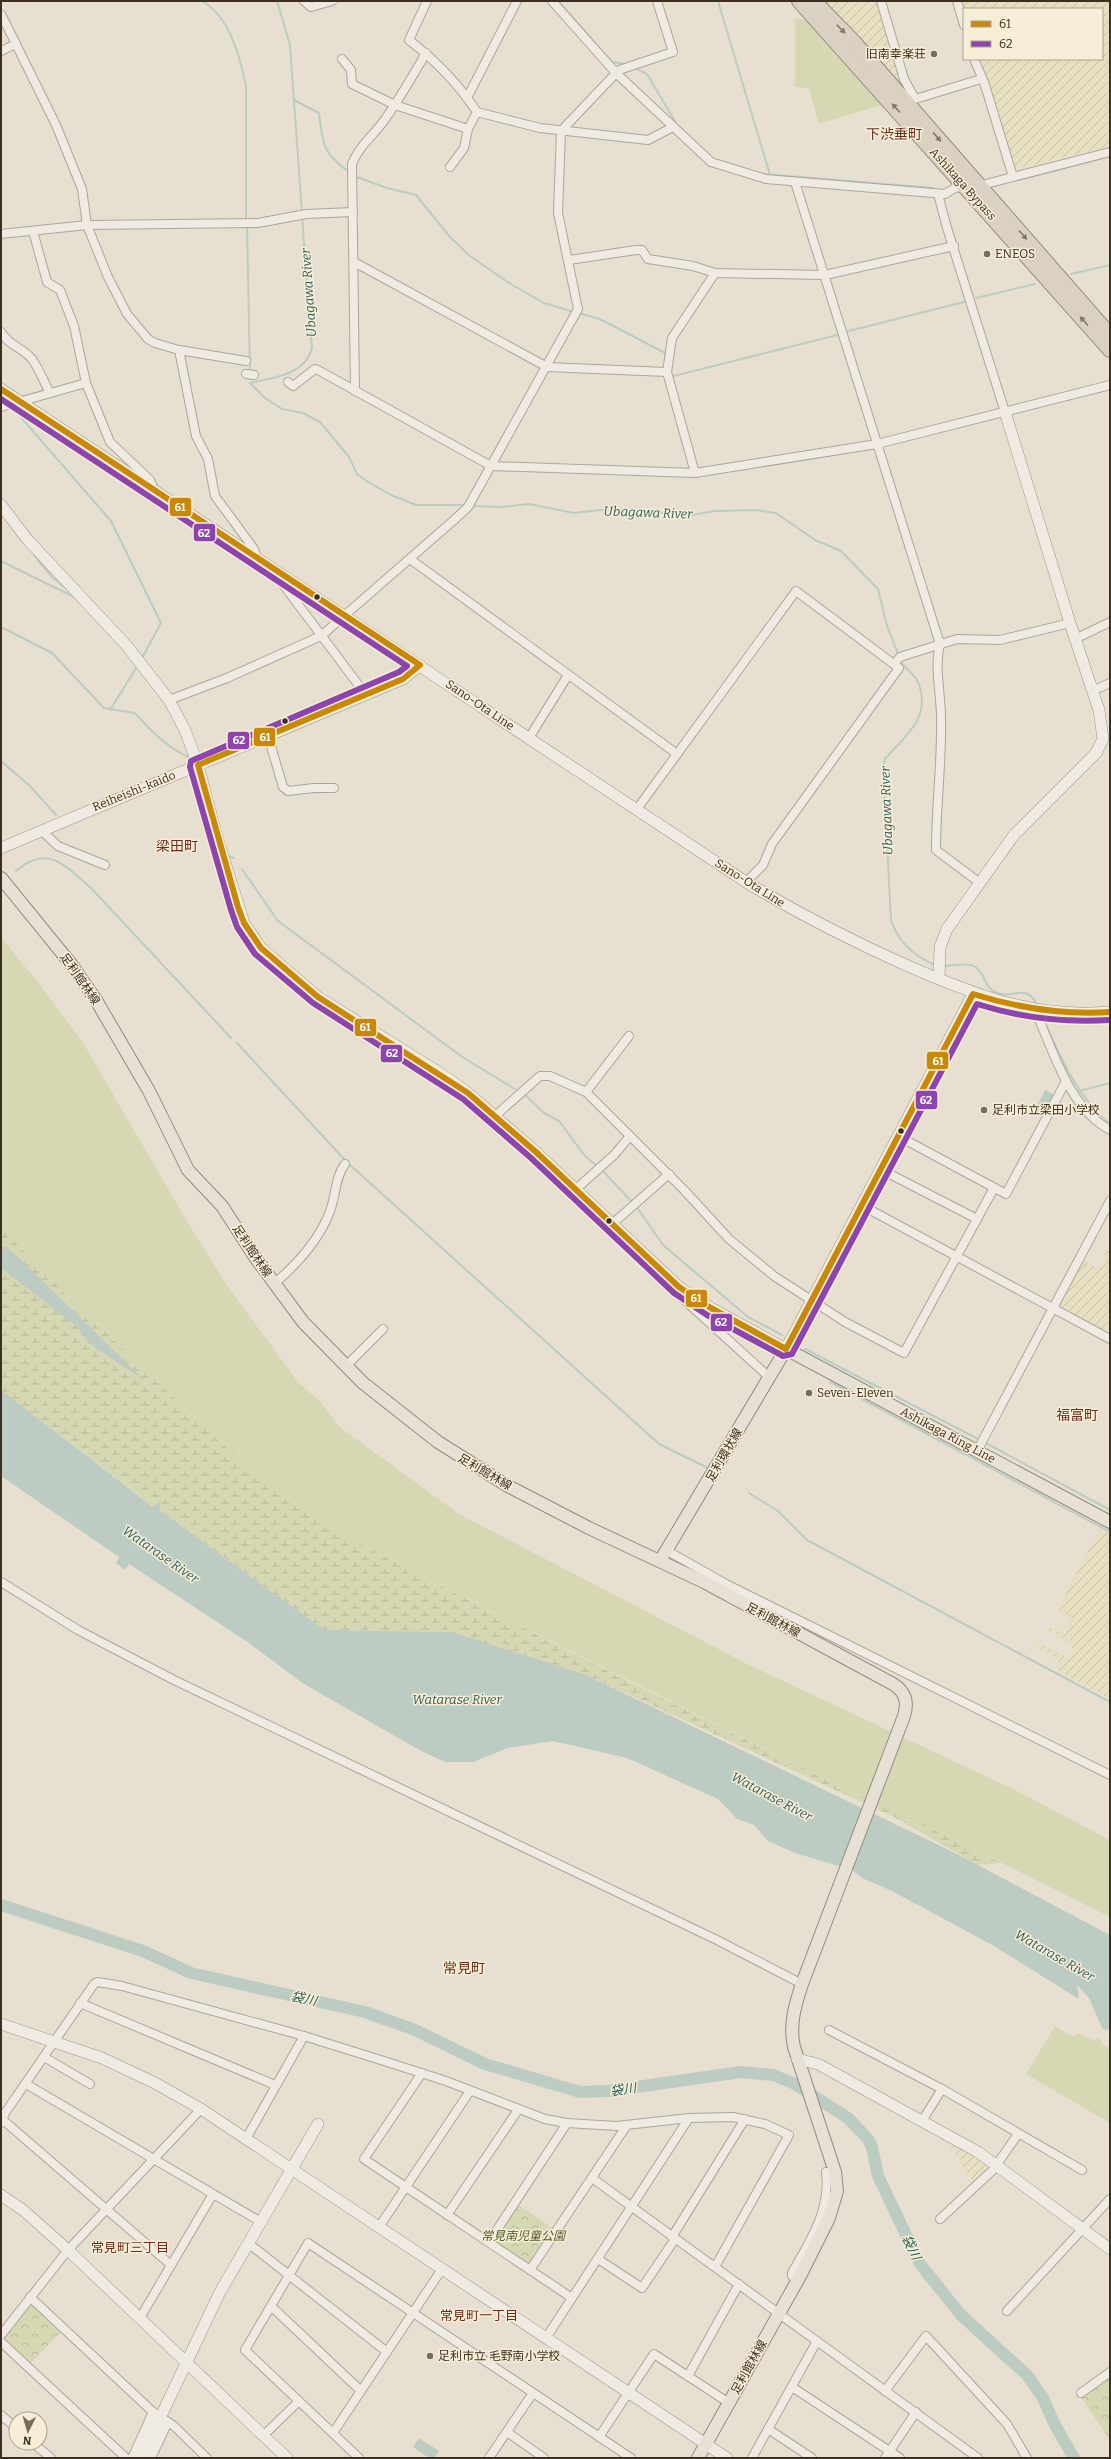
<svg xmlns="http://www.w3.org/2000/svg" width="1111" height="2459" font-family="Bitter,'Noto Sans JP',serif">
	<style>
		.farmland { fill: url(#farmland-furrows) }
		.grass { fill: #d6d7b3 }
		.forest { fill: url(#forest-crowns) }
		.wetland { fill: url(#wetland-marsh) }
		.water { fill: #bcccc2 }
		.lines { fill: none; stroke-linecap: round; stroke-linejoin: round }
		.stream { stroke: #bcccc2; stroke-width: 2 }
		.river { stroke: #bcccc2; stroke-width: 12 }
		.street-casing { stroke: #ada599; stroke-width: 10 }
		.secondary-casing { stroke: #9c958a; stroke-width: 12 }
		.primary-casing { stroke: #928b80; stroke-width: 14 }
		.highway-casing { stroke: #928b80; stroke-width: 16 }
		.street { stroke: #efebe3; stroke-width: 8 }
		.secondary { stroke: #efebe3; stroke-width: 11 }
		.primary { stroke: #e6e1d4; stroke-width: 12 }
		.highway { stroke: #dad1c2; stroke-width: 14 }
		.bus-1-casing { stroke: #f7eed8; stroke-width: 9 }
		.bus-2-casing { stroke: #f7eed8; stroke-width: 9 }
		.bus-1 { stroke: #c88808; stroke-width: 6 }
		.bus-2 { stroke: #8e44ad; stroke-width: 6 }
		.oneway { fill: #847769 }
		.poi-dot { fill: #786c5e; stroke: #f7eed8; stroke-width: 1.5 }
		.bus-dot { fill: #3d2e20; stroke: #f7eed8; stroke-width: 1.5 }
		.labels { text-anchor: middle; stroke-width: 3; stroke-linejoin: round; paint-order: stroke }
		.poi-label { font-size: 12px; fill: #3d2e20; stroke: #f7eed8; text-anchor: start }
		.street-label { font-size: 12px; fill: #3d2e20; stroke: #f7eed8 }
		.park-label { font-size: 12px; font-style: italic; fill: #4d5a26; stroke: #f7eed8 }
		.water-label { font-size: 13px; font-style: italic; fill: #2f5d5a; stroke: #f7eed8 }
		.neighbourhood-label { font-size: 13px; fill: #6b2e1e; stroke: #f7eed8 }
		.quarter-label { font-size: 14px; fill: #6b2e1e; stroke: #f7eed8 }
		.line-badge { stroke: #f7eed8; stroke-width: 1.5 }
		.badge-label { font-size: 11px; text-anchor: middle; font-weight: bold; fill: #fff }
	</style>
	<defs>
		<pattern id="farmland-furrows" width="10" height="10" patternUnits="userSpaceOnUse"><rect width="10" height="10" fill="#e6dfc2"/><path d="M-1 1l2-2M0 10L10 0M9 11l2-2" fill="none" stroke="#c6c0a6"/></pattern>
		<pattern id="forest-crowns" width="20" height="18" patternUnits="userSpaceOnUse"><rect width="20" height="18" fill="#d6d7b3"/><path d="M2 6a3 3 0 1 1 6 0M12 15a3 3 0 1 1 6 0" fill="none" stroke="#b9b99a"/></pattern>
		<pattern id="wetland-marsh" width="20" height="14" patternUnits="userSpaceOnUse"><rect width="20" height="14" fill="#d6d7b3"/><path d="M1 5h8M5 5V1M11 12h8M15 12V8" fill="none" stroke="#b9b99a"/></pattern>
	</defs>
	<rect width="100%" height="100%" fill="#e7e0d1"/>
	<!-- farmland -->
	<g class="farmland">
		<path d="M824 1H877L903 86 908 94Z"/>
		<path d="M961 1H1110V146L1016 169 1014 167 978 59H1102V9H964V12Z"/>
		<path d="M1110 1246V1323L1105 1333 1056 1307 1082 1260 1098 1268Z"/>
		<path d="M1100 1529 1110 1534V1699L1056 1670 1059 1660 1036 1647 1038 1642 1068 1658 1074 1644 1045 1629 1047 1626 1065 1634 1072 1619 1057 1610Z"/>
		<path d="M951 2143 972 2153 991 2166 990 2168 974 2182 959 2162 961 2160 948 2145Z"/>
	</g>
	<!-- grass -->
	<g class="grass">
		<path d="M795 18 808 21 854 72 881 105 819 124 809 88 795 87Z"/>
		<path d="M1 938 35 978 82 1041 188 1223 228 1287 298 1382 321 1403 341 1428 459 1514 749 1665 1017 1791 1110 1840V1917L908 1816 847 1790 416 1573 337 1531 246 1466 70 1298 1 1227Z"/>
		<path d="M1055 2026 1073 2037 1079 2033 1094 2041 1098 2037 1102 2040V2044L1110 2049V2123L1026 2074Z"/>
	</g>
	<!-- forest -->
	<g class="forest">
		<path d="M517 2204 554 2229 532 2263 526 2264 497 2245 495 2238Z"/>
		<path d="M33 2303 62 2331 30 2364 3 2339 4 2334 28 2304Z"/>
		<path d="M1110 2376V2440L1081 2397Z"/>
	</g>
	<!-- wetland -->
	<path class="wetland" d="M1 1227 70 1298 246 1466 337 1531 416 1573 642 1688 847 1790 908 1816 1001 1863 978 1865 896 1818 584 1674 452 1632 325 1630 160 1511V1501L154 1507 1 1390Z"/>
	<!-- water -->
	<g class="water">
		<path d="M1045 1090 1055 1095 1044 1117 1034 1111Z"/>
		<path d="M1 1247H6L14 1253 145 1381 90 1344 75 1325 1 1268Z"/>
		<path d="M1 1390 153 1507 160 1501V1511L325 1630 452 1632 584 1674 953 1852 1110 1935V2029L1106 2030 1102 2028 1089 1998 1077 1985 1079 1997 1077 1998 994 1946 892 1891 862 1878 852 1870 795 1853 768 1841 754 1825 737 1819 718 1799 627 1758 553 1741 508 1748 473 1762H445L421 1751 304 1684 246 1641 129 1564 125 1570 116 1563 119 1557 1 1476Z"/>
		<path d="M419 2438 439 2451 434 2458H429L413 2447Z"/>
	</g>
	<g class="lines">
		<!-- stream -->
		<g class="stream">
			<path d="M202 1C230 17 240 57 246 86V222"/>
			<path d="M277 1 290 45 302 213"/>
			<path d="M558 1 612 62 625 64"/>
			<path d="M718 1 770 175"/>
			<path d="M635 68 647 74 676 123"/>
			<path d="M294 100 319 113C323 144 322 153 349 172"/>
			<path d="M763 174 933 188"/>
			<path d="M354 176 387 188 416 195 450 237 470 256 509 283 544 303 574 312"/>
			<path d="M247 226 250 372"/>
			<path d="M1071 274 1110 265"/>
			<path d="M976 298 1035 284"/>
			<path d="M578 313 600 319 665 353V361"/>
			<path d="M845 332 968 301"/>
			<path d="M670 377 841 334"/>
			<path d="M250 383 265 398 282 409 303 413 320 422 349 457 357 474 368 482 391 495 416 505H466"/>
			<path d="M250 383C273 378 305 375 312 348L302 217"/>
			<path d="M12 407 111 521 161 623 142 658"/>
			<path d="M472 506 501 507 529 504 574 513 609 509 693 515 715 511 756 510 776 513 815 540 841 551 878 589 887 626 899 656"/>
			<path d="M34 555 52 577 67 589"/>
			<path d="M1 561 76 598"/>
			<path d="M1 627 52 653 104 708 135 713C151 731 167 747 188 757"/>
			<path d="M900 660C904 668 915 674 918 682 932 717 906 735 885 759L883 767 891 920C898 942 914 956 935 965"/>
			<path d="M110 710 138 665"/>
			<path d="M1 761 31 787 56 815"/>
			<path d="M229 856 234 858"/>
			<path d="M242 869 278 921 461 1056 518 1091"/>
			<path d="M16 871C48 843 65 866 91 888L231 1038"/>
			<path d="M943 966C952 966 963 963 971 965 985 969 983 987 995 992 1012 1001 1026 981 1037 1005"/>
			<path d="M1043 1019C1061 1057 1076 1096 1110 1124"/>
			<path d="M237 1043 344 1159"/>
			<path d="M1079 1091 1110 1083"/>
			<path d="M524 1094 544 1113 559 1121 585 1156 597 1166"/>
			<path d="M349 1164 659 1444 708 1468"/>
			<path d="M602 1170 633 1203"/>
			<path d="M636 1206 663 1245 748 1317 782 1335"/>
			<path d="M805 1349 980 1440"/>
			<path d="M830 1382 1110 1532"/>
			<path d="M984 1442 1110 1510"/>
			<path d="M749 1493 778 1511 807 1540 1110 1702"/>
		</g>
		<!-- river -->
		<path class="river" d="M1 1905 143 1951 191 1973 365 2012 415 2030 485 2064 580 2092 609 2091 741 2072 773 2075 795 2084 848 2118 868 2139 872 2147 878 2176 920 2264 961 2315 1027 2375 1043 2398 1055 2425 1074 2458"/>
		<!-- street casing -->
		<g class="street-casing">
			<g id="street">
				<path d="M304 1 311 7 332 1"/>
				<path d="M427 1 409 40C436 61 458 83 477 112L540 128 648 140 673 127"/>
				<path d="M552 1 616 73 711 162 766 179 945 194 955 188 966 186"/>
				<path d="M881 1 904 79 915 99"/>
				<path d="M957 1 964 25"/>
				<path d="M1 14 56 125 82 189 87 225 108 277 127 314 148 339 155 343 179 350 246 361"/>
				<path d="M1 51 16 44"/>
				<path d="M342 59 351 70 352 84 395 105 468 129 477 112"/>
				<path d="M974 59 984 82 1013 177"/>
				<path d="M467 98 517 1"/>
				<path d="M912 100 981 79"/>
				<path d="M450 167 464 148 468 129"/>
				<path d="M795 182 940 644C934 668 941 693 941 718 942 762 936 806 936 850L980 883"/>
				<path d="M978 186 1110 152"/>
				<path d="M938 194 947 228 1005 412"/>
				<path d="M33 231 47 282 60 290 74 326 86 383 110 442 150 480 154 489"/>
				<path d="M1 234 87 225 258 223 306 214 353 212"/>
				<path d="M569 260 636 250H642L648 259 693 266 715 273 825 275 954 246"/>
				<path d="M354 262 547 367 667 372"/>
				<path d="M1 332C9 346 22 347 32 359 39 369 44 382 50 393"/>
				<path d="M179 350 196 436 208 459 215 496 254 549 257 558"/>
				<path d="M246 374 254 375"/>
				<path d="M288 382 293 386 315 369 318 370 491 466 695 473 877 444 1110 385"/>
				<path d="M355 391 352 164C359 146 372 137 383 122 399 100 412 77 426 53"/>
				<path d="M1 407 86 383"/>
				<path d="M695 473 667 372 672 338 715 273"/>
				<path d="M410 559 677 754"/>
				<path d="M280 574 279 579 366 695"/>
				<path d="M1075 639 1110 622"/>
				<path d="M894 664 900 657 957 639 1000 640 1070 623"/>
				<path d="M1092 691 1110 683"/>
				<path d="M169 700 227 678 321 636 454 520 468 507 578 309 558 213 561 131 619 70 673 52 657 1"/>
				<path d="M268 736 283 787 288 791 314 788H334"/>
				<path d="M529 738 568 675"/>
				<path d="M637 809 796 591 899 668 772 844 763 865 746 882"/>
				<path d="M41 830 58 846 105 865"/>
				<path d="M1035 1010C1053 1050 1069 1108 1110 1130"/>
				<path d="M586 1092 629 1036"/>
				<path d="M495 1116 540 1076H550L586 1092 685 1191 729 1239 774 1276 845 1322 904 1353 994 1188"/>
				<path d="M898 1136 1006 1194 1066 1081"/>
				<path d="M880 1169 977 1219"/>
				<path d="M575 1190 614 1155 630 1136"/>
				<path d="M861 1205 1110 1339"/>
				<path d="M611 1225 669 1174"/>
				<path d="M274 1284C296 1265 320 1239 330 1211 336 1196 335 1177 345 1164"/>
				<path d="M679 1287 677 1289 679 1295 769 1377"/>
				<path d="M346 1366 383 1329"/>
				<path d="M977 1451 1110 1201"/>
				<path d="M666 1550 726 1584 1110 1775"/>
				<path d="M1 1582 78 1630 174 1680 717 1940 802 1984"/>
				<path d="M80 2003 275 2085"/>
				<path d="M829 2030 942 2089 1082 2170"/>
				<path d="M44 2057 90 2084"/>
				<path d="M422 2073 364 2159 572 2298"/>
				<path d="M26 2084 261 2222"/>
				<path d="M3 2120 171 2265"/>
				<path d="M922 2121 942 2089"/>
				<path d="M1 2123 5 2113 94 1984 97 1982 122 1986 304 2036 384 2061 446 2081 545 2119 567 2123 617 2126 689 2118 733 2117 765 2124 789 2135 715 2267"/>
				<path d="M246 2139 304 2036"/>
				<path d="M592 2178 978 2458"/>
				<path d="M447 2215 518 2110"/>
				<path d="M940 2219 993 2170 1018 2134"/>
				<path d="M379 2227 470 2091"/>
				<path d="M672 2237 745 2119"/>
				<path d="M489 2242 567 2123"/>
				<path d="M248 2243 387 2352"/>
				<path d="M598 2259 642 2288 675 2239"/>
				<path d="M530 2270 627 2125"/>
				<path d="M797 2281 792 2276V2273C810 2241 831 2210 826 2172"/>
				<path d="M30 2297 153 2412 174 2426 207 2458"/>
				<path d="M271 2306 361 2391"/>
				<path d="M1007 2311 1110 2199"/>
				<path d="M140 2318 213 2194"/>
				<path d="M1 2335 68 2250 201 2109"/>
				<path d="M546 2338 689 2118"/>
				<path d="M1 2342 126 2458"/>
				<path d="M688 2376 739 2284"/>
				<path d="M792 2387 900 2458"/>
				<path d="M885 2391 926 2336 1007 2424 1027 2458"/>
				<path d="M1081 2393 1110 2372"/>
				<path d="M1 2415 16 2428"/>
				<path d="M768 2429 812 2458"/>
				<path d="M507 2432 544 2458"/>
				<path d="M333 2433 442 2269"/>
				<path d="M264 2435 299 2401"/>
				<path d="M599 2437 654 2354 729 2403"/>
				<path d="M33 2443 51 2458"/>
				<path d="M132 2458 153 2412"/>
				<path d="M151 2458 168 2422"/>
				<path d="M359 2458 245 2350 308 2243 631 2458"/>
				<path d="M489 2458 533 2393"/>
				<path d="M752 2458 817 2341"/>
				<path d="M885 2458 916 2412"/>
			</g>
		</g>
		<!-- secondary casing -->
		<g class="secondary-casing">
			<g id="secondary">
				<path d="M1 389 746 882C799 914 852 941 908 966 975 995 1035 1019 1110 1012"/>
				<path d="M1 505 27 539 127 646 169 700 185 730 198 765 217 837 244 923 261 948 318 997 443 1075 468 1093 536 1152 679 1287 711 1308 786 1349 973 994"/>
				<path d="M1 848 403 679 420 665"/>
				<path d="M939 979 940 947 947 929 1014 835 1096 753 1103 739 1099 710 1070 623 1005 412"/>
				<path d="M1 2024 102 2058 155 2083 201 2109 727 2458"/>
				<path d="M797 2059 818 2064 978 2152 1110 2249"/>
				<path d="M1 2195 23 2210 68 2250 287 2458"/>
				<path d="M141 2458 220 2292 318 2124"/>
			</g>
		</g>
		<!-- primary casing -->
		<g class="primary-casing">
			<g id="primary">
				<path d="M1 878 71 964 96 1000 149 1091 188 1170 222 1206 255 1257 303 1322 363 1383 438 1442 508 1486 589 1528 704 1582 893 1684C906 1692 908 1703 904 1716L802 1984C795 2005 789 2025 794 2047L835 2172 837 2191 829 2218 800 2276 698 2458"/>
				<path d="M660 1561 786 1349 1110 1522"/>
			</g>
		</g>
		<!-- highway casing -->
		<g class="highway-casing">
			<g id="highway">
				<path d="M799 1 1110 350"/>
				<path d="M814 1 854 42 1110 335"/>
			</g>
		</g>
		<!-- street -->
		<use href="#street" class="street"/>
		<!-- secondary -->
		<use href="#secondary" class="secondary"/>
		<!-- primary -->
		<use href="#primary" class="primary"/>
		<!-- highway -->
		<use href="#highway" class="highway"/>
		<!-- bus-1 casing -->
		<g class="bus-1-casing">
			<path id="bus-1" d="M1 389 420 665 403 679 198 765 238 907 244 923 261 948 318 997 468 1093 536 1152 679 1287 711 1308 786 1349 973 994C1018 1008 1063 1015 1110 1012"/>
		</g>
		<!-- bus-2 casing -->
		<g class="bus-2-casing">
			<path id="bus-2" d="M1 399 407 666 399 672 191 761 190 767 231 910 237 927 255 954 313 1003 463 1099 531 1158 674 1293 707 1315 783 1356 792 1354 977 1004C1021 1018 1064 1023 1110 1020"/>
		</g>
		<!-- bus-1 -->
		<use href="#bus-1" class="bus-1"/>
		<!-- bus-2 -->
		<use href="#bus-2" class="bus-2"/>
	</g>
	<!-- one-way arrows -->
	<defs><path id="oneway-solid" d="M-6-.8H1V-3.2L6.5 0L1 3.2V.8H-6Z"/></defs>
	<g class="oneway">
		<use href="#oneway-solid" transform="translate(841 29) rotate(46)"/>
		<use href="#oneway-solid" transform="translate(896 108) rotate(-132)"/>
		<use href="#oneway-solid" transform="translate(937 137) rotate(49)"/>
		<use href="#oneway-solid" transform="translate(1023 235) rotate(49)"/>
		<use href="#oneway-solid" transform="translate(1084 321) rotate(-132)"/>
	</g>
	<!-- markers -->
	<g class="poi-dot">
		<circle cx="934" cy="54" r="4"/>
		<circle cx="987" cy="254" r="4"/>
		<circle cx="984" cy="1110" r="4"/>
		<circle cx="809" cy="1393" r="4"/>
		<circle cx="430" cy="2356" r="4"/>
	</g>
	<g class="bus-dot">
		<circle cx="317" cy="597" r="3.5"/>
		<circle cx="285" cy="721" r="3.5"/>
		<circle cx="901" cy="1131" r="3.5"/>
		<circle cx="609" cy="1221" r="3.5"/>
	</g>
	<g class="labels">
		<!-- poi labels -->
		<g class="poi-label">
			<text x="926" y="58" text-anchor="end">旧南幸楽荘</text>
			<text x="995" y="258">ENEOS</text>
			<text x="992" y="1114">足利市立梁田小学校</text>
			<text x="817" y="1397">Seven-Eleven</text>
			<text x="438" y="2360">足利市立 毛野南小学校</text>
		</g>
		<!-- street labels -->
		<g class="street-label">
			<text transform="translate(963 184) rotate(48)" y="4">Ashikaga Bypass</text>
			<text transform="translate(480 705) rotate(34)" y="4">Sano-Ota Line</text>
			<text transform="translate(134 791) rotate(-22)" y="4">Reiheishi-kaido</text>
			<text transform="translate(750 883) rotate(32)" y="4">Sano-Ota Line</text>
			<text transform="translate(80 979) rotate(55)" y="4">足利館林線</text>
			<text transform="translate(252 1251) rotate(56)" y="4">足利館林線</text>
			<text transform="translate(948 1435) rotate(28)" y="4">Ashikaga Ring Line</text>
			<text transform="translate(724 1455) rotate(-60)" y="4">足利環状線</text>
			<text transform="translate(485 1472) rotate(30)" y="4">足利館林線</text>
			<text transform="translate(773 1620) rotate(28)" y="4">足利館林線</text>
			<text transform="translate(749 2367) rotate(-61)" y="4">足利館林線</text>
		</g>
		<!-- park labels -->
		<g class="park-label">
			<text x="523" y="2240">常見南児童公園</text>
		</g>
		<!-- water labels -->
		<g class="water-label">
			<text transform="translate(308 293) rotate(-94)" y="5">Ubagawa River</text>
			<text transform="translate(648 512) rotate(2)" y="5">Ubagawa River</text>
			<text transform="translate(886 811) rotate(-92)" y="5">Ubagawa River</text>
			<text transform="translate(161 1554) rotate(35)" y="5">Watarase River</text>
			<text x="457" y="1704">Watarase River</text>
			<text transform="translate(772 1796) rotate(28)" y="5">Watarase River</text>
			<text transform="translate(1055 1955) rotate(30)" y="5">Watarase River</text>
			<text transform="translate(304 1998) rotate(13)" y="5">袋川</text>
			<text transform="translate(623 2089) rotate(-8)" y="5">袋川</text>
			<text transform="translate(912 2247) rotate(64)" y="5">袋川</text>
		</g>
		<!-- neighbourhood labels -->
		<g class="neighbourhood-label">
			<text x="130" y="2252">常見町三丁目</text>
			<text x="479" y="2320">常見町一丁目</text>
		</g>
		<!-- quarter labels -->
		<g class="quarter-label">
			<text x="894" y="139">下渋垂町</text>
			<text x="177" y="851">梁田町</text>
			<text x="1077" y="1420">福富町</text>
			<text x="464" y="1973">常見町</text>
		</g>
	</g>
	<g class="line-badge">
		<rect x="169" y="497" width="23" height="20" rx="4" fill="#c88808"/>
		<rect x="193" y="523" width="23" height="19" rx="4" fill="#8e44ad"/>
		<rect x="253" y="727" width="23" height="20" rx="4" fill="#c88808"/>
		<rect x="227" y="731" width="23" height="19" rx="4" fill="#8e44ad"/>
		<rect x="354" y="1018" width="23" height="19" rx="4" fill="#c88808"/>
		<rect x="380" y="1044" width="23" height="19" rx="4" fill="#8e44ad"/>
		<rect x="926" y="1051" width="23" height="19" rx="4" fill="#c88808"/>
		<rect x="915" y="1090" width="23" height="20" rx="4" fill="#8e44ad"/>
		<rect x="685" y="1289" width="23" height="19" rx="4" fill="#c88808"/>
		<rect x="710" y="1313" width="23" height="19" rx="4" fill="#8e44ad"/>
	</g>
	<g class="badge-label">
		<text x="180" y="511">61</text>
		<text x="204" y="537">62</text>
		<text x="265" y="741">61</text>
		<text x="239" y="744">62</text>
		<text x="365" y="1031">61</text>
		<text x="392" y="1057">62</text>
		<text x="938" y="1065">61</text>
		<text x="926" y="1104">62</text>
		<text x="696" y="1302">61</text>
		<text x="721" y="1326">62</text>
	</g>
	<!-- border -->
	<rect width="1111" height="2459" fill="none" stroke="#3d2e20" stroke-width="4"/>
	<!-- legend -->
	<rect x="963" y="8" width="140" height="52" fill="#f7eed8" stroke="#ada18e"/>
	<rect x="971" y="21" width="20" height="6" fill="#c88808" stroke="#ada18e"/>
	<text x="999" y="28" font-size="12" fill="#3d2e20">61</text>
	<rect x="971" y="41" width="20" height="6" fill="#8e44ad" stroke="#ada18e"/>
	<text x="999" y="48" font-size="12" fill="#3d2e20">62</text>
	<!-- north arrow -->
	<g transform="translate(28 2431) rotate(185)"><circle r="19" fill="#f7eed8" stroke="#ada18e"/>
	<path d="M0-3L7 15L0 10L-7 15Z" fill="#786c5e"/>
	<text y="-6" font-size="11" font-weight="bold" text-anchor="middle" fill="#3d2e20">N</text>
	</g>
</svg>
